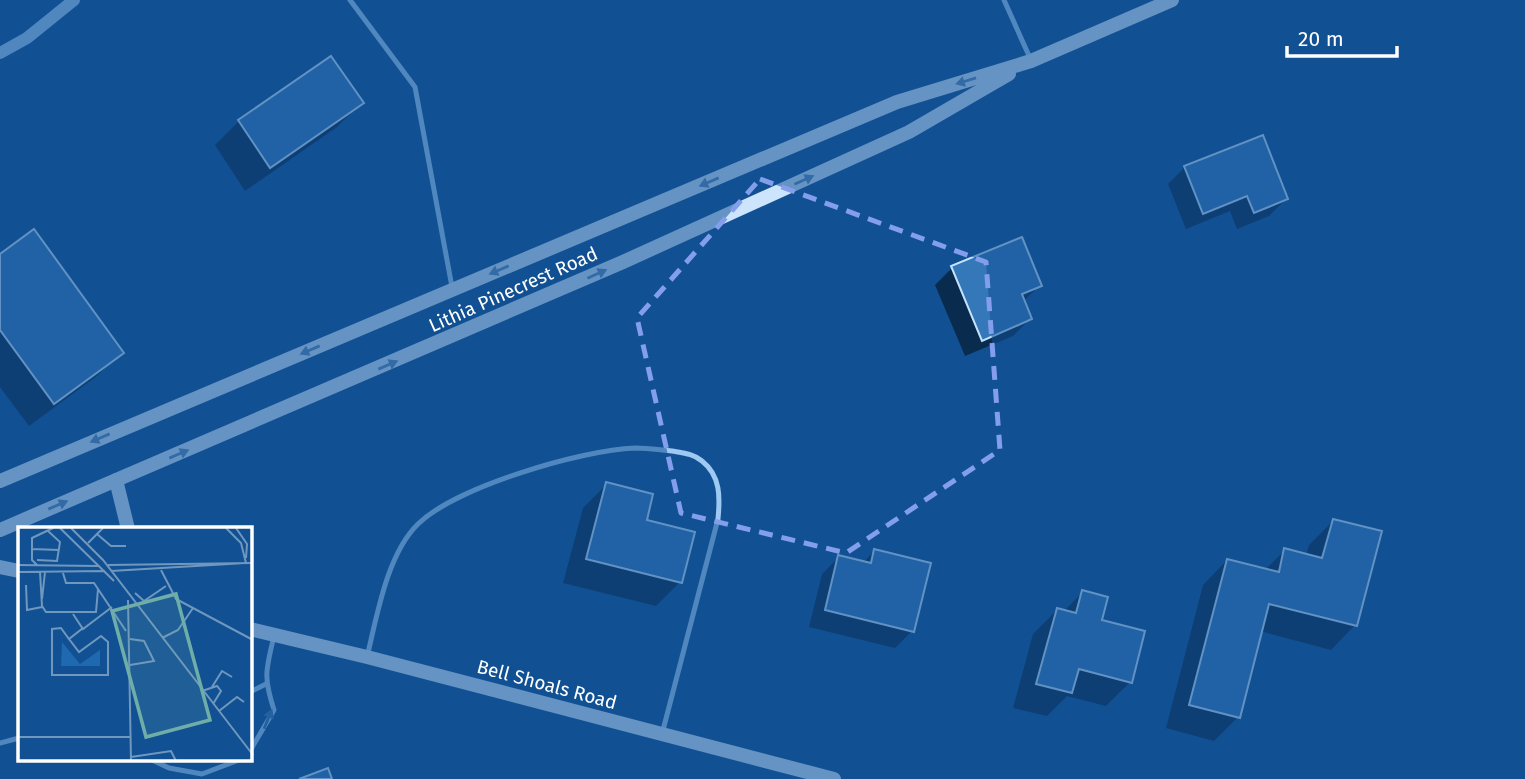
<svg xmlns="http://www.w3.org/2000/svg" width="1525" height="779" font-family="'Fira Sans',sans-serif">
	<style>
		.shadow { fill: #0007 }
		.building { fill: #3478ba; stroke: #c5e2fd; stroke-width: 2 }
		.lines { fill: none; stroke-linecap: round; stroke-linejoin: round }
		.service { stroke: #9dc9f3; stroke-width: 5 }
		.tertiary { stroke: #9dc9f3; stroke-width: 12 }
		.secondary { stroke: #cde4fd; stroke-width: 14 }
		.oneway { fill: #5c8cbd }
		.oneway2 { fill: #3b75b0 }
		.marked { fill: none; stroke: #839eea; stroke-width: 5; stroke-dasharray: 14 9; stroke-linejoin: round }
		.labels { text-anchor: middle; stroke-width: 5; stroke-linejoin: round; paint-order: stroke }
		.street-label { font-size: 19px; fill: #fff; stroke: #115193 }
		.inset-road { fill: none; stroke: #7097be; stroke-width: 2 }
		.view { fill: #6fada8; fill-opacity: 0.15; stroke: #6fada8; stroke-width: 3.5 }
		.inset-edge { fill: none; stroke: #fff; stroke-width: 3.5 }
	</style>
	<rect width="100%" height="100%" fill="#115193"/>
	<!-- shadow -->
	<g class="shadow">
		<path d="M331 58 361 103 337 127 245 191 215 145 239 121Z"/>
		<path d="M1185 167 1286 199 1269 216 1237 229 1230 211 1186 229 1168 184Z"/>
		<path d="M0 256 121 352 97 376 29 426 0 387Z"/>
		<path d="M952 268 1040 285 1023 302 1030 319 1013 336 965 356 935 285Z"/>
		<path d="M607 484 645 521 680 582 656 606 563 583 583 508Z"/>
		<path d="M1333 521 1355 625 1331 650 1260 631 1238 717 1214 741 1166 728 1203 585 1227 560 1265 570 1285 550 1306 556 1309 545Z"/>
		<path d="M874 551 912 631 895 648 809 627 822 574 839 557 863 563Z"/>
		<path d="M1083 592 1130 682 1106 706 1067 696 1047 716 1013 708 1033 634 1057 610 1064 611Z"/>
	</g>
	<!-- building -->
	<g class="building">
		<path d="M331 56 364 103 270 168 238 120Z"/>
		<path d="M1263 135 1288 199 1254 213 1247 196 1203 214 1184 166Z"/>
		<path d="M34 229 124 353 54 404 0 330V254Z"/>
		<path d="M1022 237 1042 286 1022 294 1032 319 982 341 951 266Z"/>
		<path d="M606 482 653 494 647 520 695 532 682 583 586 559Z"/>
		<path d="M1333 519 1382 531 1357 626 1269 604 1240 718 1189 705 1227 559 1279 572 1284 548 1322 558Z"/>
		<path d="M874 549 931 563 914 632 825 610 838 555 871 563Z"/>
		<path d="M1082 590 1108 597 1102 620 1145 631 1132 683 1079 669 1072 693 1036 684 1057 608 1076 613Z"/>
		<path d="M328 768 332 779H299Z"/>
	</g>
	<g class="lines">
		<!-- service -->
		<g class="service">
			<path d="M350 0 415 87 452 287"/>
			<path d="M1004 0 1030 58"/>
			<path d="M367 657C377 616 387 554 418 524 456 487 581 450 635 448 648 448 660 450 672 451 683 453 694 454 702 461 721 476 720 498 718 519L662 734"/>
			<path d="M250 692 266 684"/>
			<path d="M0 743 19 738"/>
			<path d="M250 751 274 710C263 676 266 670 274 636"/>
			<path d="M152 760 169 768 202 774 239 760"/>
		</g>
		<!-- tertiary -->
		<path class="tertiary" d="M0 53 27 38 74 0"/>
		<!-- secondary -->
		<g class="secondary">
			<path d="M116 480 128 529"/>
			<path d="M0 481 897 102 1031 61 1172 0"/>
			<path d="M0 530 623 262 909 132 1009 74"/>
			<path d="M0 567 19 571"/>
			<path d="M250 629 367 657 834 779"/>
		</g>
	</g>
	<!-- one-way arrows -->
	<defs><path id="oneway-solid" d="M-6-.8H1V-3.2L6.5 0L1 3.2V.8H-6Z" transform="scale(1.75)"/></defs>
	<g class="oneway">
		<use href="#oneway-solid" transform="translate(966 81) rotate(163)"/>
		<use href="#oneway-solid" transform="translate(804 180) rotate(-24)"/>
		<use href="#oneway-solid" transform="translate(709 182) rotate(157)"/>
		<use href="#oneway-solid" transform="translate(499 270) rotate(157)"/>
		<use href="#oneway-solid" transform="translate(597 274) rotate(-24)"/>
		<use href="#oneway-solid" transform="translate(310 350) rotate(157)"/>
		<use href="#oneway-solid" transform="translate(388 365) rotate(-23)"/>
		<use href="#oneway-solid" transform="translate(100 438) rotate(157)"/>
		<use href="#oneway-solid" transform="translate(179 454) rotate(-23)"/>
		<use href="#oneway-solid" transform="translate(58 505) rotate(-23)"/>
	</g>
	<use class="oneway2" href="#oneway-solid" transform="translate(268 719) rotate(-68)"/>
	<!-- marked area -->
	<path d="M0 0H1525V779H0ZM760 179 986 262 1000 450 846 553 681 513 637 318Z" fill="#115193" fill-opacity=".55" fill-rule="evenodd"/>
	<path class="marked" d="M760 179 986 262 1000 450 846 553 681 513 637 318Z"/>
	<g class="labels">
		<!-- street labels -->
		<g class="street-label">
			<text transform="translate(513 289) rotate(-24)" y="7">Lithia Pinecrest Road</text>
			<text transform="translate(547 684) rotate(15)" y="7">Bell Shoals Road</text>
		</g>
	</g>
	<!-- overview -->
	<g transform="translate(18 527)">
		<rect width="234" height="234" fill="#115193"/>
		<path d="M44 115 62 137 82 123V139H43Z" fill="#1f69b0"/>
		<path class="inset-road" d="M42 1 96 54M53 1 85 33 235 228M208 1 223 16 228 36M218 1 229 17 228 31M79 7 93 19H108M70 16 85 1M14 22 41 23M19 33 39 34 42 15 30 4M0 38 80 39M19 38 14 33V11L35 1M90 38 235 36M143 43 158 72 235 113M93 44 228 36M0 45 87 44M22 45 24 79 28 85H78L80 62M45 46 48 56H76L108 104M8 58 9 83 24 80M117 66 126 74 148 59M24 72 27 45M110 73 113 234M55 87 65 102 94 80M144 111 160 103 175 81M51 112 61 125 83 109 90 115V148H34V102L43 101 51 112 65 101M112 112 126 114 136 134 112 138M194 160 204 144 214 150M184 164 199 159 203 164 195 177M201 184 219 170 226 175M0 210H113M113 230 153 224 158 234"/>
		<path class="view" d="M158 67 192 193 128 210 94 84Z"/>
		<rect width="234" height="234" class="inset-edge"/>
	</g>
	<!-- scale -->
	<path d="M1287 46v10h110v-10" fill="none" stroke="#ffffff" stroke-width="3.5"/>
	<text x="1298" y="46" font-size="21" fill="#ffffff" stroke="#115193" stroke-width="5" paint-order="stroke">20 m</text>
</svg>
